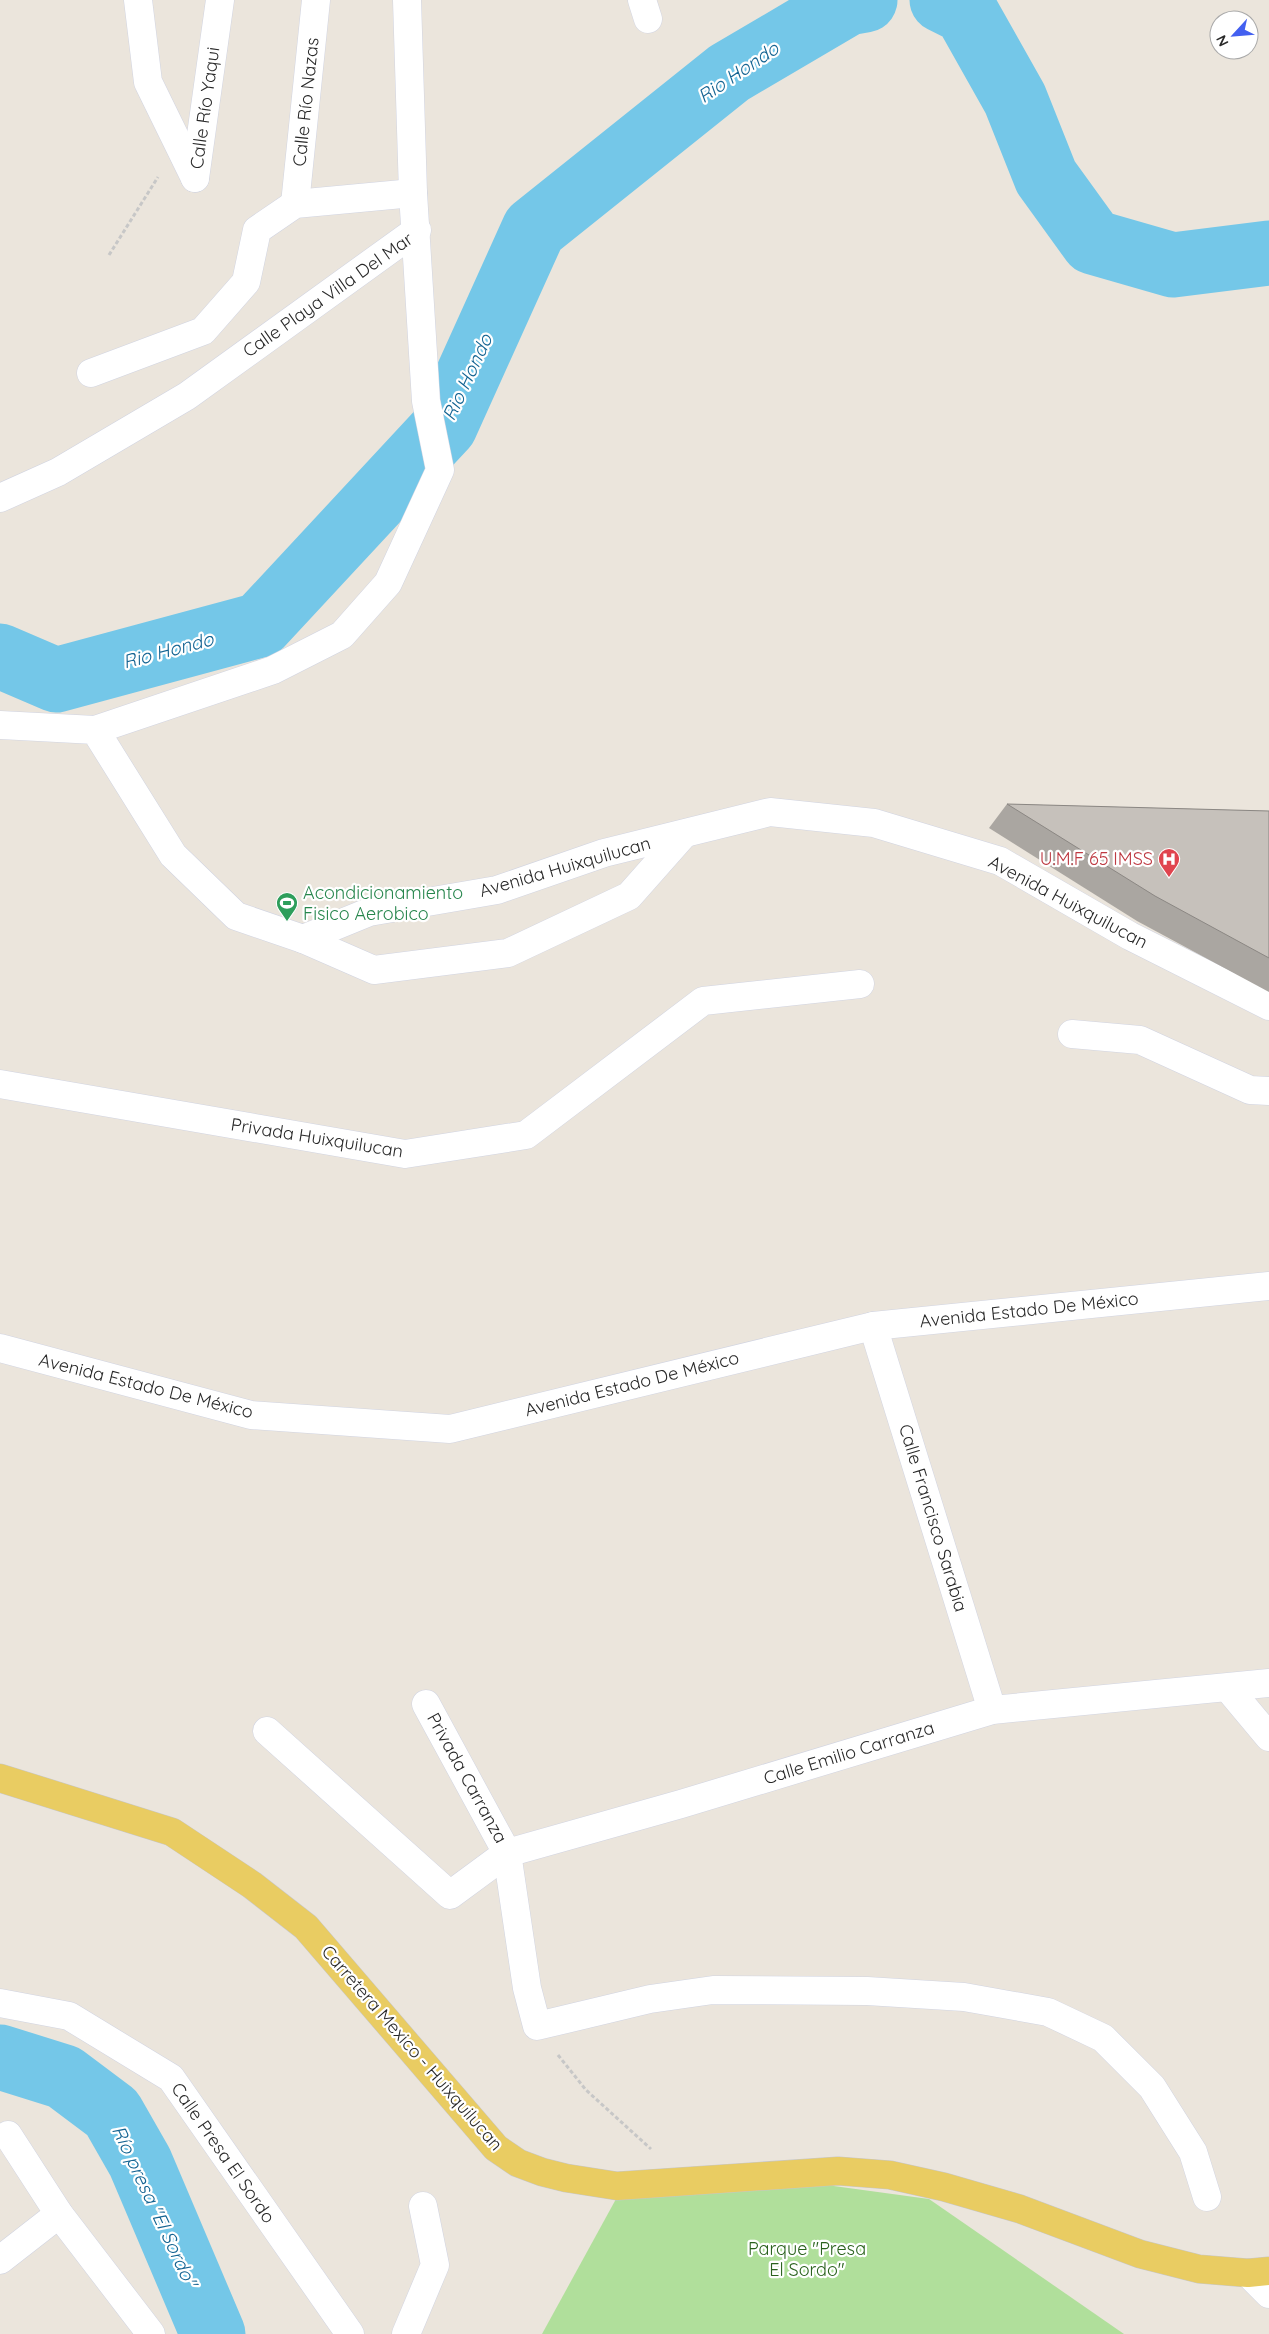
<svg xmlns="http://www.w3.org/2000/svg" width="1269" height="2334" font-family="Quicksand,sans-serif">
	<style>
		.park { fill: #b0df9b }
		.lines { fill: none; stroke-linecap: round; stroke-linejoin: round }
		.river { stroke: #74c7e8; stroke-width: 65 }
		.minor-casing { stroke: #d1d4e1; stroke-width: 29 }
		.major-casing { stroke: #c7c7c7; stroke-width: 29 }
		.path { stroke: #c7c7c7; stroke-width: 3; stroke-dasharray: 4 2.5; stroke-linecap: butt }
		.minor { stroke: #fff; stroke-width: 28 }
		.major { stroke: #e9cc62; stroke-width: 28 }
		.wall { fill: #aaa6a1 }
		.building { fill: #c6c1bb; stroke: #8b8783 }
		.labels { text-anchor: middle; stroke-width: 4.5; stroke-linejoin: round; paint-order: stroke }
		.street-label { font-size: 18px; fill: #292929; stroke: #fff }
		.health-label { font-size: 18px; fill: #be3a42; stroke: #fff; text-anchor: end }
		.leisure-label { font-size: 18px; fill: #27864d; stroke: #fff; text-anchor: start }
		.park-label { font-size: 18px; fill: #2a621d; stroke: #fff }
		.water-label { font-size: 19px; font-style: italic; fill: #146492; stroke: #fff }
	</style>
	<rect width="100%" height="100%" fill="#ebe5dc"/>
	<!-- park -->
	<path class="park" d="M819 2184 929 2199 1124 2334H542L616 2199Z"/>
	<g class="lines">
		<!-- river -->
		<g class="river">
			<path d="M942 0 966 12 1015 99 1046 177 1093 242 1173 265 1269 253"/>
			<path d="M0 656 56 680 260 625 445 426 534 229 729 73 848 3 865 0"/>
			<path d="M0 2057 64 2077 112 2113 140 2162 213 2334"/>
		</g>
		<!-- minor casing -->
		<g class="minor-casing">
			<g id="minor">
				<path d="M138 0 148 82 195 178"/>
				<path d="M642 0 648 19"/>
				<path d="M195 178 220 0"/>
				<path d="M295 204 316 0"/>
				<path d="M91 373 203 331 246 282 257 230 295 204 413 193"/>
				<path d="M0 498 58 472 187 396 417 230"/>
				<path d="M0 725 95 730 173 855 236 916 303 939 374 970 508 953 629 896 683 835"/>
				<path d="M95 730 273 670 342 635 388 583 440 470 426 401 413 193 407 0"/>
				<path d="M303 939 369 912 497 890 604 853 770 812 874 823 1000 861 1130 936 1269 1006"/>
				<path d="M1072 1034 1140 1040 1250 1090 1269 1091"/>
				<path d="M0 1084 405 1154 526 1135 703 1001 860 984"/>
				<path d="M873 1326 992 1710"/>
				<path d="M0 1348 251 1415 450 1429 873 1326 1269 1286"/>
				<path d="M1228 1688 1269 1737"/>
				<path d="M426 1704 507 1853 527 1988 537 2026 650 1999 713 1990 867 1991 964 1997 1048 2012 1103 2038 1152 2087 1193 2152 1207 2197"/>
				<path d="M267 1731 450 1895 507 1853 681 1804 992 1710 1269 1683"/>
				<path d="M0 2003 69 2016 171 2078 350 2334"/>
				<path d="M8 2135 59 2214 151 2334"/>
				<path d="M0 2260 59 2214"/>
				<path d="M1248 2273 1269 2294"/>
				<path d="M406 2334 435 2265 423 2206"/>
			</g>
		</g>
		<!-- major casing -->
		<g class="major-casing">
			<path id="major" d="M0 1778 172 1832 252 1885 306 1927 496 2148 518 2163 542 2172 566 2178 617 2186 838 2171 890 2175 944 2187 1020 2209 1140 2254 1199 2269 1248 2273 1269 2271"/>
		</g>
		<!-- path -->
		<g class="path">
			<path d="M109 255 158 177"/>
			<path d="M558 2055 586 2090 651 2149"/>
		</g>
		<!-- minor -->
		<use href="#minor" class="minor"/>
		<!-- major -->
		<use href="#major" class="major"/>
	</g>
	<!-- wall -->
	<path class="wall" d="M1007 804 1269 811V992L1137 921 989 828Z"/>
	<!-- building -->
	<path class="building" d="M1007 804 1269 811V958L1155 896Z"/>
	<!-- icons -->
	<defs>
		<g id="hospital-pin" transform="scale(1.125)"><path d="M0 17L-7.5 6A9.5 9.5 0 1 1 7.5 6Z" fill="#e0444e" stroke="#fff"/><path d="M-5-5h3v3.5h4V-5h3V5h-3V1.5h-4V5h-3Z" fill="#fff"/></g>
		<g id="stadium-pin" transform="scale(1.125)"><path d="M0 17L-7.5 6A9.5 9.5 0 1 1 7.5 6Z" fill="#2e9e5b" stroke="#fff"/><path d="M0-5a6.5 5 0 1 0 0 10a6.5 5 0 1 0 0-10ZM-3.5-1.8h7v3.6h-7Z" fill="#fff"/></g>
	</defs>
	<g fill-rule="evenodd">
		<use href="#hospital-pin" x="1169" y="859"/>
		<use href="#stadium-pin" x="287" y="903"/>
	</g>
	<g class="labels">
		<!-- street labels -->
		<g class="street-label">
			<text transform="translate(306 102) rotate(-84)" y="6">Calle Río Nazas</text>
			<text transform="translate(205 108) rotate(-82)" y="6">Calle Río Yaqui</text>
			<text transform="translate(328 295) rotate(-35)" y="6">Calle Playa Villa Del Mar</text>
			<text transform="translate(565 867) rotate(-16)" y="6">Avenida Huixquilucan</text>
			<text transform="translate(1068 902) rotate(28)" y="6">Avenida Huixquilucan</text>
			<text transform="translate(317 1138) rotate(9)" y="6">Privada Huixquilucan</text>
			<text transform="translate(1029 1310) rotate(-6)" y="6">Avenida Estado De México</text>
			<text transform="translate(632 1384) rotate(-14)" y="6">Avenida Estado De México</text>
			<text transform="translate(146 1386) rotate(14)" y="6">Avenida Estado De México</text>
			<text transform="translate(933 1518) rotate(73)" y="6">Calle Francisco Sarabia</text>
			<text transform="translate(849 1753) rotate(-17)" y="6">Calle Emilio Carranza</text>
			<text transform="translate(467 1778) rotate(61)" y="6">Privada Carranza</text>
			<text transform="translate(412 2048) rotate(49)" y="6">Carretera Mexico - Huixquilucan</text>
			<text transform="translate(223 2153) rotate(55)" y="6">Calle Presa El Sordo</text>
		</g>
		<!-- health labels -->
		<g class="health-label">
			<text x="1153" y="865">U.M.F 65 IMSS</text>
		</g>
		<!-- leisure labels -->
		<g class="leisure-label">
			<text x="303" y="899">Acondicionamiento<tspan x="303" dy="21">Fisico Aerobico</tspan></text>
		</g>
		<!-- park labels -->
		<g class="park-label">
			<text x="807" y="2255">Parque "Presa<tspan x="807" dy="21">El Sordo"</tspan></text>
		</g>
		<!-- water labels -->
		<g class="water-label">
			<text transform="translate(738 72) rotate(-34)" y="7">Rio Hondo</text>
			<text transform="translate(467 377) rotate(-65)" y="7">Rio Hondo</text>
			<text transform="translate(168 650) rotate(-15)" y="7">Rio Hondo</text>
			<text transform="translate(155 2206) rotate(65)" y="7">Río presa "El Sordo"</text>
		</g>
	</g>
	<!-- north arrow -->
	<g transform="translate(1234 35) rotate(244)"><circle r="24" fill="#ffffff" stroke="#a9a9a9"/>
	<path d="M0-4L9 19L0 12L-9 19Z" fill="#4360f0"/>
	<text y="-8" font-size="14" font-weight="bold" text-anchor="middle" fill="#292929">N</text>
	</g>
</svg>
